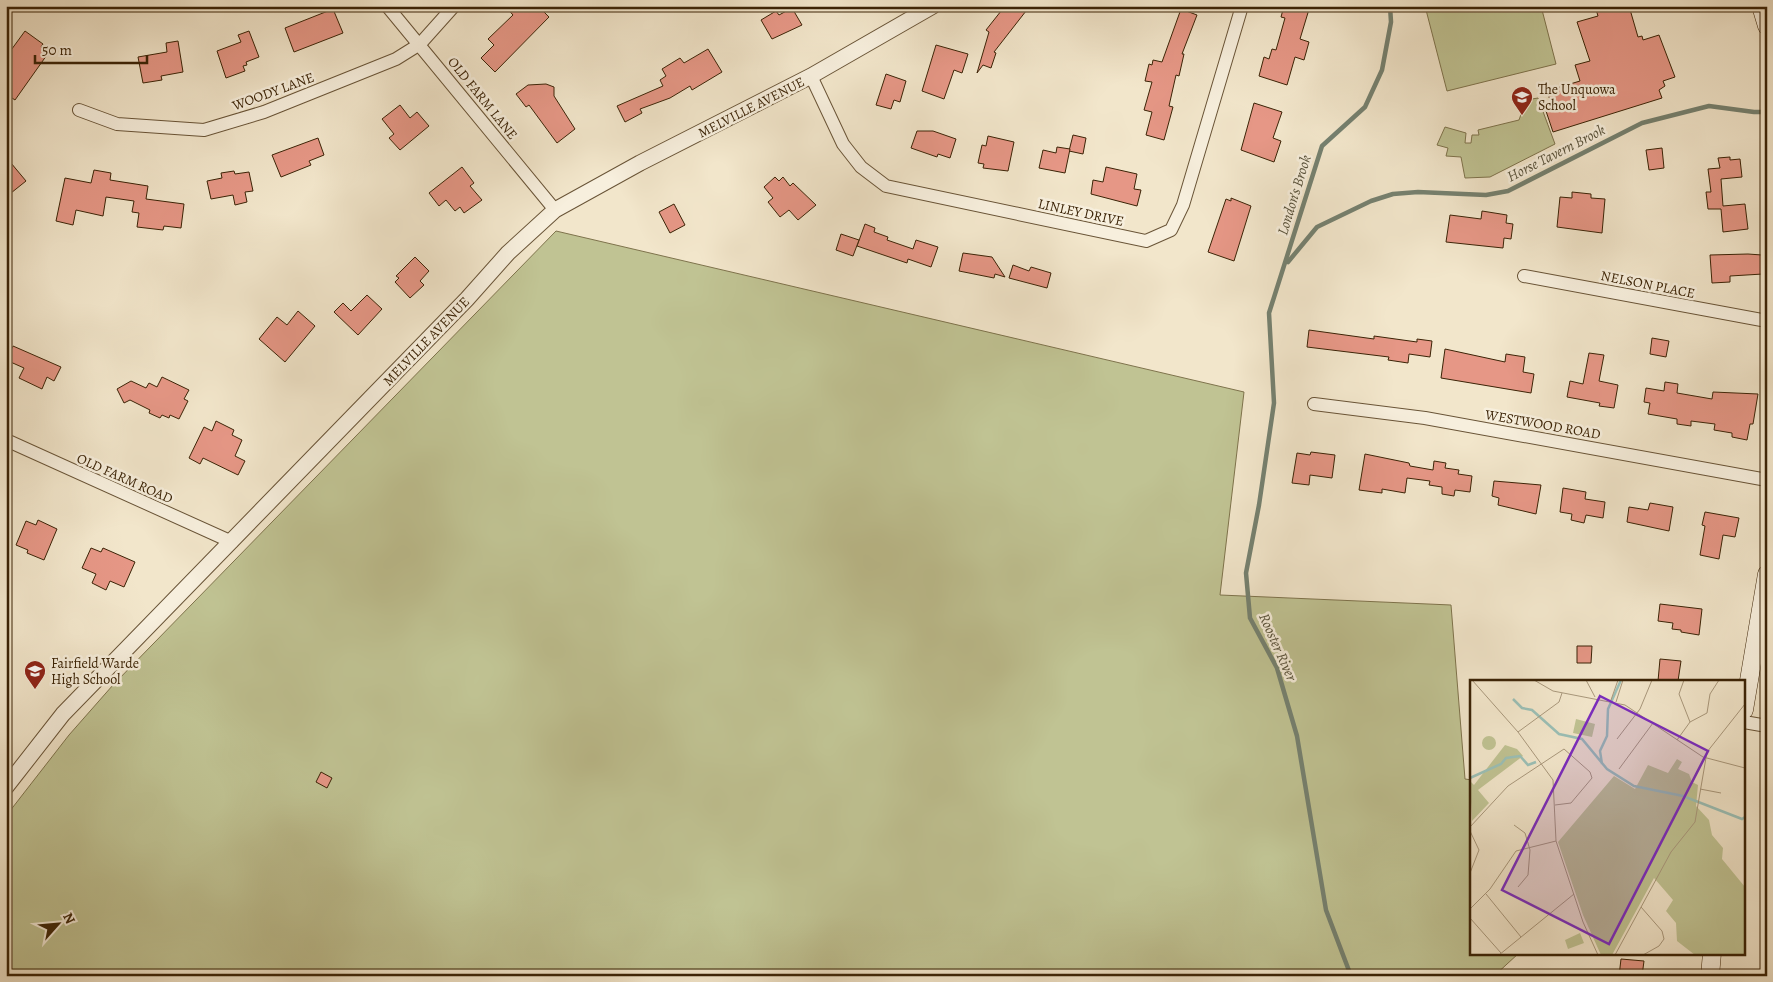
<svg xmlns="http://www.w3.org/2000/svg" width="1773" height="982" font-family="Alegreya,serif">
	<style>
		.green { fill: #c0c393; stroke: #7e734c }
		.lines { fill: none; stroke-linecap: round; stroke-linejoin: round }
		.stream { stroke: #758170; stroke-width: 4.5 }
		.building { fill: #e69786; stroke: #3b2306 }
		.minor-casing { stroke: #695437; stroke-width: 14 }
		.tertiary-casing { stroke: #695437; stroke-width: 17 }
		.secondary-casing { stroke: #3b2306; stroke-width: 19 }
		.minor { stroke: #f7efdd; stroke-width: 12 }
		.tertiary { stroke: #f7efdd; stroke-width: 15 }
		.secondary { stroke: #f7efdd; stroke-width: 18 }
		.labels { text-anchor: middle; stroke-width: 5; stroke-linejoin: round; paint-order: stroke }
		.poi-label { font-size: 14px; fill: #3b2306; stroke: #f7efdd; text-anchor: start }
		.street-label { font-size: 14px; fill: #3b2306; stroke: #f7efdd }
		.water-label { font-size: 15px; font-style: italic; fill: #58523b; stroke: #f7efdd }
		.inset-river { fill: none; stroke: #9bc0b7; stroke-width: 2.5 }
		.inset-road { fill: none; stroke: #a9987c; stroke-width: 1 }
		.view { fill: #7b2cbf; fill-opacity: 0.15; stroke: #7b2cbf; stroke-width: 2.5 }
		.inset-edge { fill: none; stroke: #3b2306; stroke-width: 2.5 }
	</style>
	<rect width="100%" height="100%" fill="#f2e6cb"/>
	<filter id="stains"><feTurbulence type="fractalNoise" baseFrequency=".004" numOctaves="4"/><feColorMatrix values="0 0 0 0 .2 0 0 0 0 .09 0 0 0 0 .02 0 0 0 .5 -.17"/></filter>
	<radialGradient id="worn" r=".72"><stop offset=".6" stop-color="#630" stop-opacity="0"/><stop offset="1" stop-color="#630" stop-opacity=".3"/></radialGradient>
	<!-- green -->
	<g class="green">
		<path d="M1425 6H1541L1556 64 1447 91Z"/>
		<path d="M1538 98 1555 144 1490 177 1465 178 1461 157 1446 156 1448 148 1437 145 1445 127 1466 133 1465 143H1471L1472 135H1479L1478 130 1519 120 1526 100Z"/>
		<path d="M556 231 1244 392 1220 595 1451 605 1465 779 1472 780V953H1519L1494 976H6V816L69 735 113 685Z"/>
	</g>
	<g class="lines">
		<!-- stream -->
		<g class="stream">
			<path d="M1288 262 1317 227 1371 201 1393 194 1418 192 1486 195 1508 191 1642 123 1709 106 1754 112H1767"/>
			<path d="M1351 976 1326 910 1297 736 1277 668 1250 618 1246 573 1259 505 1274 403 1269 313 1322 146 1365 107 1382 70 1391 22 1390 6"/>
		</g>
	</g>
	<!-- building -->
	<g class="building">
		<path d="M505 6H538L549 17 495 72 481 58 494 45 488 39 513 15Z"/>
		<path d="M1005 6H1019L1026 11 994 52 996 53 991 68 983 65 977 73 989 32 986 30Z"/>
		<path d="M1284 6H1310L1300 39 1309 42 1304 60 1295 57 1287 85 1259 76 1264 57 1269 59 1272 49 1276 50 1285 18 1281 17Z"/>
		<path d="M1595 6H1629L1638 37 1642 36 1643 40 1659 35 1675 77 1663 81 1665 86 1659 90 1662 98 1553 132 1545 108 1552 106 1547 91 1580 81 1575 65 1590 61 1577 22 1598 16Z"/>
		<path d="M792 8 802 25 772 39 761 20 776 11 779 15Z"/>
		<path d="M333 9 343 33 294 52 285 28Z"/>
		<path d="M1181 9 1197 15 1182 54H1184L1179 76 1176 75 1169 106 1173 107 1164 140 1146 135 1152 112 1144 110 1152 82 1145 81 1149 64 1152 65 1153 60 1162 62Z"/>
		<path d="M25 31 43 44 41 47 49 52 15 100 6 94V57Z"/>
		<path d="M249 31 259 57 246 62 247 65 243 66 245 71 226 78 217 51 241 42 238 35Z"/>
		<path d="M178 41 183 72 161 76 162 80 143 83 138 57 167 52 166 43Z"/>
		<path d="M936 45 968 54 962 73 954 70 944 99 922 91Z"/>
		<path d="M708 49 722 72 692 90 690 86 670 98 640 109 642 113 625 122 617 106 663 86 660 80 666 76 662 69 680 58 684 63Z"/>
		<path d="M886 74 906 81 900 102 894 100 891 109 876 105Z"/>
		<path d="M546 84 554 87V96L575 129 557 143 529 105 526 107 516 94 528 85Z"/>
		<path d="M1254 103 1282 112 1273 138 1281 141 1274 162 1241 150Z"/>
		<path d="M400 105 410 118 417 112 429 126 400 150 389 138 394 134 382 119Z"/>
		<path d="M917 131H933L956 139 950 158 938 154 937 157 911 148Z"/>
		<path d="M1073 135 1086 138 1083 154 1069 151Z"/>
		<path d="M988 136 1014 142 1008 171 983 168 984 164 978 163 982 145 986 146Z"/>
		<path d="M318 138 324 155 309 161 311 165 281 177 272 155Z"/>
		<path d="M1057 147 1070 149 1065 173 1039 168 1043 150 1056 153Z"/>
		<path d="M1662 148 1664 168 1649 170 1646 150Z"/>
		<path d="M6 157 26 181 6 197Z"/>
		<path d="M1730 157V160L1740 159 1742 177 1721 179 1723 206 1745 204 1748 229 1723 232 1721 209H1708L1706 192H1711L1708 169 1720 168 1718 158Z"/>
		<path d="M462 167 474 183 470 186 482 200 464 213 460 207 455 211 446 200 439 206 429 193Z"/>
		<path d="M1106 167 1137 174 1134 189 1141 190 1137 206 1091 194 1093 180 1103 182Z"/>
		<path d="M94 170 111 173 110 180 148 186 146 199 184 204 181 228 164 226 163 230 137 227 139 213 132 212 134 201 106 197 103 216 76 210 73 225 56 221 65 178 91 183Z"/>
		<path d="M234 171 235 174 249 172 253 191 245 192 247 202 235 205 233 195 211 199 207 181 222 178 221 173Z"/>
		<path d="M775 177 779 181 783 177 790 186 793 183 816 205 798 220 789 210 780 217 768 202 773 198 764 187Z"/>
		<path d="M1572 192 1591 194V198L1605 199 1602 233 1557 227 1560 197 1572 198Z"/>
		<path d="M1231 198 1251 206 1234 261 1208 252 1226 199 1231 201Z"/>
		<path d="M674 204 685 225 670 233 659 212Z"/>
		<path d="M1482 211 1507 215 1506 223 1513 224 1511 239 1504 238 1503 248 1446 242 1450 215 1481 219Z"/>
		<path d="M865 224 875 228 874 232 888 237 887 240 913 249 916 240 938 247 931 267 908 259 907 263 857 246Z"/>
		<path d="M841 234 859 240 853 256 836 250Z"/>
		<path d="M963 253 992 257 1005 277 995 274 994 278 959 271Z"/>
		<path d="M1748 254 1762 255 1763 274 1730 276V282L1712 283 1710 255Z"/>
		<path d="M415 257 429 271 420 281 424 285 410 298 395 282 399 278 396 276Z"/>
		<path d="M1013 265 1029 271 1031 267 1051 273 1047 288 1009 278Z"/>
		<path d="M367 295 382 309 358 335 334 312 343 303 351 311Z"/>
		<path d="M298 311 315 326 285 362 259 339 277 317 287 325Z"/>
		<path d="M1309 330 1374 339V336L1417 342V339L1432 341 1430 357 1409 354 1408 363 1388 360 1389 357 1307 347Z"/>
		<path d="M1652 338 1669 341 1666 357 1650 354Z"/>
		<path d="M13 346 61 367 54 381 47 377 42 389 19 378 24 368 6 360Z"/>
		<path d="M1445 349 1505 362 1506 354 1525 357 1523 372 1534 374 1531 393 1441 378Z"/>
		<path d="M1589 353 1604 355 1599 381 1618 385 1614 408 1599 406 1600 403 1567 397 1570 381 1583 384Z"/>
		<path d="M162 377 189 390 184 399 188 401 179 419 170 415 169 418 162 415 160 418 149 413 150 410 130 400 124 403 117 389 131 381 146 388 149 383 157 387Z"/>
		<path d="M1665 382 1678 384 1677 393 1712 399 1713 392 1758 394 1753 424H1750L1747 440 1732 437V433L1714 430 1715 424 1691 421V426L1677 424V419L1648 414 1650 403 1644 402 1646 388 1664 391Z"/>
		<path d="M216 421 234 430 232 435 242 440 235 456 245 461 238 475 203 458 200 464 189 458 204 427 212 431Z"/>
		<path d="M1311 452 1335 455 1332 478 1310 475 1309 485 1292 483 1297 453 1310 455Z"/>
		<path d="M1365 454 1409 463 1410 466 1433 470 1434 461 1446 463 1445 468 1459 470 1458 474 1472 476 1470 492 1455 490 1454 496 1442 494V487L1429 485 1430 481 1407 478 1405 493 1382 489V493L1359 490Z"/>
		<path d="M1494 481 1541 485 1536 514 1498 505 1499 498 1492 496Z"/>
		<path d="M1563 488 1586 492 1585 499 1605 502 1603 518 1586 515 1584 523 1571 520 1572 514 1560 512Z"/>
		<path d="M1650 503 1673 507 1669 531 1627 522 1629 507 1648 510Z"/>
		<path d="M1705 512 1739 518 1735 537 1723 535 1719 559 1700 555 1705 526 1702 525Z"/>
		<path d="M38 520 57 529 44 560 27 553 28 550 16 545 26 521 36 525Z"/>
		<path d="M91 548 101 552 103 548 135 562 124 587 110 581 106 590 92 583 96 574 82 568Z"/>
		<path d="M1660 604 1702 609 1699 635 1681 632V630L1672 629 1673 623 1658 621Z"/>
		<path d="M1577 646H1592L1591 663H1577Z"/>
		<path d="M1660 659 1681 661 1678 681H1658Z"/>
		<path d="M321 772 332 778 327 788 316 782Z"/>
		<path d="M1621 959 1644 961 1642 976H1619Z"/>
	</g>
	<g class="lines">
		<!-- minor casing -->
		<g class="minor-casing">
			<g id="minor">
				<path d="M387 6 555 210"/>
				<path d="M811 76 843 144 861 167 886 186 1146 241 1171 230 1183 205 1242 6"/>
				<path d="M79 110 117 124 204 130 264 112 396 59 420 44 454 6"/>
				<path d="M1524 276 1767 321"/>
				<path d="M1314 404 1425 418 1767 480"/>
				<path d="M6 440 232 542"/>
				<path d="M1744 722 1767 726"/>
			</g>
		</g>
		<!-- tertiary casing -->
		<g class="tertiary-casing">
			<path id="tertiary" d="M6 787 63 714 467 299 508 253 555 210 640 163 811 76 933 6"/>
		</g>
		<!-- secondary casing -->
		<g class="secondary-casing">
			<g id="secondary">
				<path d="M1761 6 1767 26"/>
				<path d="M1744 710 1767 574"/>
				<path d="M1710 976 1712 953"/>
			</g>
		</g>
		<!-- minor -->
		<use href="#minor" class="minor"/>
		<!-- tertiary -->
		<use href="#tertiary" class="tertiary"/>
		<!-- secondary -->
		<use href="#secondary" class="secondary"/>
	</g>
	<!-- icons -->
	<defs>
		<g id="school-pin" transform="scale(1.125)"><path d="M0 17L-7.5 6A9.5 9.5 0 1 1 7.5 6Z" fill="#8f2418" stroke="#f7efdd"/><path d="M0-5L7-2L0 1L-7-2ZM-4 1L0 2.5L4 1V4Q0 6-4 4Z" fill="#fff"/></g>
	</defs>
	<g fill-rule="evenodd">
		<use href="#school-pin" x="1522" y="97"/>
		<use href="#school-pin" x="35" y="671"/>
	</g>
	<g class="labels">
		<!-- poi labels -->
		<g class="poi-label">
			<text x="1538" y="94">The Unquowa<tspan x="1538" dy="16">School</tspan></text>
			<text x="51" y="668">Fairfield Warde<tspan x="51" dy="16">High School</tspan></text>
		</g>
		<!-- street labels -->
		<g class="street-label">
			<text transform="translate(273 91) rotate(-20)" y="5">WOODY LANE</text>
			<text transform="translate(483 98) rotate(51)" y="5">OLD FARM LANE</text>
			<text transform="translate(751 107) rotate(-27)" y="5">MELVILLE AVENUE</text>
			<text transform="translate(1081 212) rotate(12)" y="5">LINLEY DRIVE</text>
			<text transform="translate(1648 284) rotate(11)" y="5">NELSON PLACE</text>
			<text transform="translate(426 341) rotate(-46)" y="5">MELVILLE AVENUE</text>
			<text transform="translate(1543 424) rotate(10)" y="5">WESTWOOD ROAD</text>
			<text transform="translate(125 478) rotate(24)" y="5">OLD FARM ROAD</text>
		</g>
		<!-- water labels -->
		<g class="water-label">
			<text transform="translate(1556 153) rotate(-27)" y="5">Horse Tavern Brook</text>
			<text transform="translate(1294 195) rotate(-73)" y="5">London's Brook</text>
			<text transform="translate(1278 647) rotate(66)" y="5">Rooster River</text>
		</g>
	</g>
	<!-- overview -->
	<g transform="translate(1470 680)">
		<rect width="275" height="275" fill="#f2e6cb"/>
		<path d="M106 39 125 44 122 57 103 53ZM12 63a7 7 0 1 1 14 0a7 7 0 1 1-14 0ZM35 65 47 69 53 76 8 110 19 123 2 141 0 101 4 105ZM207 79 212 82 208 89 219 94 222 102 228 105 226 126 239 140 242 155 253 168 252 179 275 207V275H225L207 261 206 243 196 231 203 220 184 198 142 275H131L113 235 88 162 144 96 165 109 178 85 198 93ZM110 253 114 263 98 269 95 260Z" fill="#c0c393"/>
		<path class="inset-river" d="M43 19 52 28 62 30 89 54 112 59 137 89 164 106 213 116 272 139 275 137M132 84 130 71 137 56 138 29 151 0M0 98 31 84 36 78 50 76 58 85 66 82"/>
		<path class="inset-road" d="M2 0 48 52 83 100 86 161 113 242 128 275M64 0 83 11 155 25 233 77 275 88M116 0 125 17M141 20 148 0M146 22 153 0M220 42 237 33 240 14 249 0M48 52 89 22 92 13M147 59 170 29 182 0M207 60 220 42 209 14 214 0M149 89 183 43M230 109 251 113M44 145 55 153 60 170 58 195 48 207M0 147 38 106 94 69 120 92 122 98 101 123 85 125M0 151 9 170 0 193M16 214 51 257M171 227 192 251 194 259 189 266 173 275M0 229 20 209 46 171 86 161M0 238 31 273M29 275 104 214M145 275 201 172 225 142 237 72 275 24"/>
		<path class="view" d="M130 16 238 71 139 264 32 210Z"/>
		<rect width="275" height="275" class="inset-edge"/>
	</g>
	<!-- margin -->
	<rect width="1773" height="982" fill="none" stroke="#f2e6cb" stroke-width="25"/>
	<rect x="8" y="8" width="1758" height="967" fill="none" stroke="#3b2306" stroke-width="2.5"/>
	<rect x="12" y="12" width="1748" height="957" fill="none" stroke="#3b2306"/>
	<!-- north arrow -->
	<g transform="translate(58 924) rotate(63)" stroke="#f7efdd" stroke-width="4" paint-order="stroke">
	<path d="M0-4L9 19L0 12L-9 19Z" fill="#3b2306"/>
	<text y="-8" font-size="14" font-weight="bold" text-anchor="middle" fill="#3b2306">N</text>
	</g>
	<!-- scale -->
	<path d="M35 55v8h112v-8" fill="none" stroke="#3b2306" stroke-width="2.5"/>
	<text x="42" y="55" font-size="15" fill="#3b2306" stroke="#f7efdd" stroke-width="4" paint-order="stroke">50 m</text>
	<rect width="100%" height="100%" filter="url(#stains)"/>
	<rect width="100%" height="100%" fill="url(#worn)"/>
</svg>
